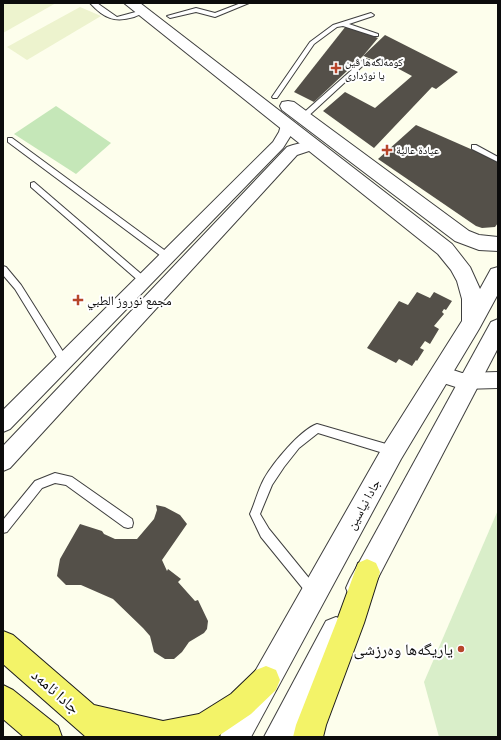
<svg xmlns="http://www.w3.org/2000/svg" width="501" height="740" font-family="'Source Serif 4','Noto Naskh Arabic',serif">
	<style>
		.farmland { fill: #edf3ce }
		.green { fill: #c5e7b8 }
		.pitch { fill: #d9eec9 }
		.building { fill: #545049 }
		.lines { fill: none; stroke-linecap: round; stroke-linejoin: round }
		.service-casing { stroke: #3f3f3f; stroke-width: 2 }
		.minor-casing { stroke: #3f3f3f; stroke-width: 2 }
		.tertiary-casing { stroke: #3f3f3f; stroke-width: 2 }
		.primary-casing { stroke: #1d1d1d; stroke-width: 2 }
		.service { fill: #fff; fill-rule: evenodd }
		.minor { fill: #fff; fill-rule: evenodd }
		.tertiary { fill: #fff; fill-rule: evenodd }
		.primary { fill: #f3f368; fill-rule: evenodd }
		.poi-dot { fill: #b7452a; stroke: #fff; stroke-width: 1.5 }
		.labels { text-anchor: middle; stroke-width: 4; stroke-linejoin: round; paint-order: stroke }
		.far-poi-label { font-size: 11px; fill: #0c0c0c; stroke: #fff; text-anchor: start }
		.poi-label { font-size: 13px; fill: #0c0c0c; stroke: #fff; text-anchor: start }
		.street-label { font-size: 13px; fill: #0c0c0c; stroke: #fff }
		.near-poi-label { font-size: 16px; fill: #0c0c0c; stroke: #fff; text-anchor: end }
		.near-street-label { font-size: 16px; fill: #0c0c0c; stroke: #fff }
	</style>
	<rect width="100%" height="100%" fill="#fdfeec"/>
	<!-- farmland -->
	<g class="farmland">
		<path d="M3 3H56L3 33Z"/>
		<path d="M80 7 101 16 27 60 7 47Z"/>
	</g>
	<!-- green -->
	<path class="green" d="M56 106 111 143 76 174 14 134Z"/>
	<!-- pitch -->
	<path class="pitch" d="M498 510V737H439L424 682Z"/>
	<!-- building -->
	<g class="building">
		<path d="M346 26 378 38 363 56 314 102 294 92Z"/>
		<path d="M385 35 458 72 436 89 432 87 374 148 323 111 345 92 375 108 412 76 397 68 363 56Z"/>
		<path d="M416 125 498 161V223L495 227 482 228 476 226 378 159Z"/>
		<path d="M417 292 430 298 434 292 452 301 446 310 444 309 442 312 444 314 434 326 439 329 430 344 425 341 420 348 424 350 417 361 416 360 412 366 399 359 396 363 367 348 399 301 408 305Z"/>
		<path d="M156 505 165 507 180 515 187 524 162 560 167 571 168 569 181 579 178 582 195 601 198 600 208 621 207 629 204 633 189 642 182 652 174 659H165L154 652 150 636 143 628 113 599 81 585H66L57 576 60 559 80 524 102 531 104 534 115 539H137L154 519 157 510Z"/>
	</g>
	<g class="lines">
		<!-- service casing -->
		<g class="service-casing">
			<g id="service">
				<path d="M90 3H97L117 17 143 10 146 12C142 14 138 15 134 17 114 23 104 18 90 3Z"/>
				<path d="M241 3H249L215 17 196 12 170 18 167 16 196 8 215 13Z"/>
				<path d="M371 13 374 15 373 16 349 24 378 34V36H374L343 26 337 27 314 44 277 98H273L272 97 310 42 333 25Z"/>
				<path d="M364 59 369 60 304 120H300V116Z"/>
				<path d="M8 138H12L171 255 172 257 171 259H165L8 142Z"/>
				<path d="M472 145H476L498 157V162L472 149Z"/>
				<path d="M34 182 147 279 148 281 147 283H141L31 187V183Z"/>
				<path d="M3 266 6 267 21 285 67 358 68 361 67 364H61L15 289 3 275Z"/>
				<path d="M317 424 393 446 396 448 398 451 396 454 393 456 318 433 299 448 284 467 272 485 260 514 269 529 317 588 319 592 317 596 313 598 309 596 261 537 250 514C255 503 258 490 264 479 273 463 300 430 317 424Z"/>
				<path d="M55 473 72 477 132 519 133 523 132 527 128 528 124 527 66 485 55 483 42 488 7 532 3 533V520L35 481Z"/>
			</g>
		</g>
		<!-- minor casing -->
		<g class="minor-casing">
			<g id="minor">
				<path d="M287 120 292 122 294 125 293 132 283 148 10 429 3 432V410L273 142 279 132 282 122Z"/>
				<path d="M313 140 318 142 320 145 318 148 297 155 10 468 3 471V446L287 147 293 145Z"/>
				<path d="M441 366 462 373 498 372V388L462 389 434 380 431 374 434 368Z"/>
			</g>
		</g>
		<!-- tertiary casing -->
		<g class="tertiary-casing">
			<g id="tertiary">
				<path d="M124 3H140L452 244 470 267 480 289 491 269 498 267V294L479 329 401 459 251 737H220L224 726 385 443 462 321V299L457 281 451 270 438 254Z"/>
				<path d="M288 101 294 102 469 231 479 235 498 237V251L479 250 455 241 282 110 280 106 282 102Z"/>
				<path d="M498 319V348L368 597 359 601 350 597 346 588 350 579 491 322Z"/>
				<path d="M336 617 346 621 350 631 295 737H264L326 621Z"/>
			</g>
		</g>
		<!-- primary casing -->
		<g class="primary-casing">
			<g id="primary">
				<path d="M367 559 376 563 380 572 364 623 326 725 323 737H293L296 725 336 623 358 563Z"/>
				<path d="M3 631 13 635 94 705 163 721 199 714 231 694 256 670 266 666 276 670 280 680 276 690 251 714 217 737H86L3 664Z"/>
				<path d="M3 685 13 690 58 726 62 737H24L3 719Z"/>
			</g>
		</g>
		<!-- service -->
		<use href="#service" class="service"/>
		<!-- minor -->
		<use href="#minor" class="minor"/>
		<!-- tertiary -->
		<use href="#tertiary" class="tertiary"/>
		<!-- primary -->
		<use href="#primary" class="primary"/>
	</g>
	<!-- markers -->
	<g class="poi-dot">
		<path d="M334 62h4v4h4v4h-4v4h-4v-4h-4v-4h4z"/>
		<path d="M385 144h4v4h4v4h-4v4h-4v-4h-4v-4h4z"/>
		<path d="M76 294h4v4h4v4h-4v4h-4v-4h-4v-4h4z"/>
		<circle cx="461" cy="649" r="4"/>
	</g>
	<g class="labels">
		<!-- far-poi labels -->
		<g class="far-poi-label">
			<text x="345" y="66">کومەلگەها ڤین<tspan x="345" dy="13">یا نوژداری</tspan></text>
			<text x="396" y="154">عيادة عالية</text>
		</g>
		<!-- poi labels -->
		<g class="poi-label">
			<text x="87" y="305">مجمع نوروز الطبي</text>
		</g>
		<!-- street labels -->
		<g class="street-label">
			<text transform="translate(363 504) rotate(-61)" y="5">جادا نیاسین</text>
		</g>
		<!-- near-poi labels -->
		<g class="near-poi-label">
			<text x="453" y="655">ياريگەها وەرزشی</text>
		</g>
		<!-- near-street labels -->
		<g class="near-street-label">
			<text transform="translate(56 691) rotate(41)" y="6">جادا ئامەد</text>
		</g>
	</g>
	<!-- border -->
	<rect width="501" height="740" fill="none" stroke="#0c0c0c" stroke-width="8"/>
</svg>
